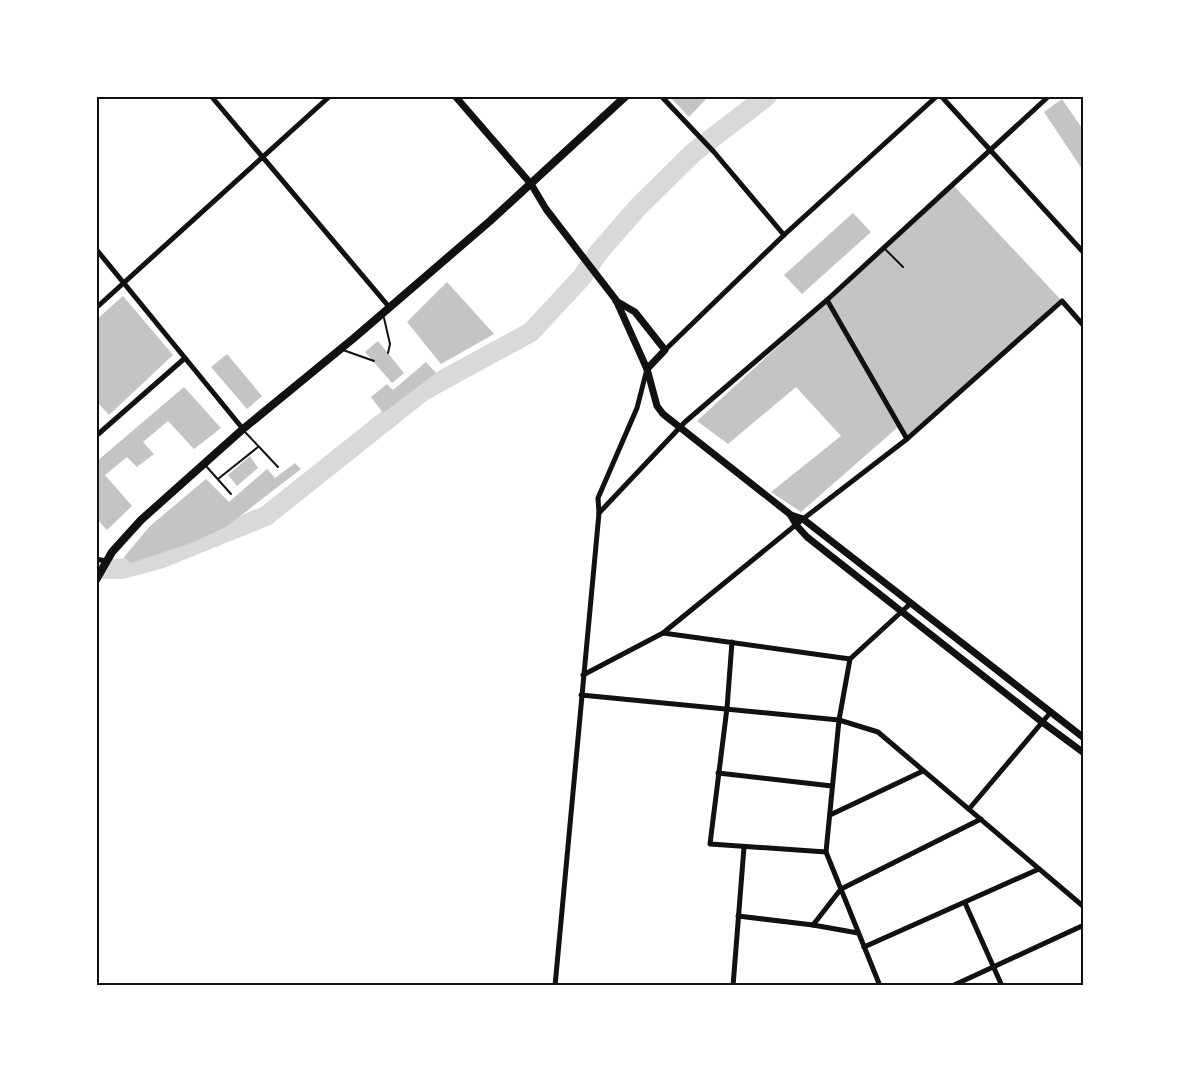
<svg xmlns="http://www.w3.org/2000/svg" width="1180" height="1082" font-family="Roboto,sans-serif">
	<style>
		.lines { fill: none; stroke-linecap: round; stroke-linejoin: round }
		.river { stroke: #d9d9d9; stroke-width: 20 }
		.building { fill: #c4c4c4 }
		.service { stroke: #111; stroke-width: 2 }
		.minor { stroke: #111; stroke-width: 5 }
		.tertiary { stroke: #111; stroke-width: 7 }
		.primary { stroke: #111; stroke-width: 8 }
		.neatline { fill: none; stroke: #111; stroke-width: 2 }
	</style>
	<rect width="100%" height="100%" fill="#fff"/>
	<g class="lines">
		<!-- river -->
		<path class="river" d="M96 569H122L162 558 266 516 423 391 531 332 582 277 598 253 638 207 694 152 767 96"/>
	</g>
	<!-- building -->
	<g class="building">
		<path d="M669 96H707L708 97 689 117Z"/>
		<path d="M1062 99 1084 131V172L1044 112Z"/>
		<path d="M953 185 1062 301 907 439 898 427 801 512 771 492 841 436 796 387 728 444 697 421Z"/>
		<path d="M853 213 871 232 802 294 784 275Z"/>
		<path d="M447 282 494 334 441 364 407 322Z"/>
		<path d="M123 296 173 355 109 415 96 401V320Z"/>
		<path d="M378 341 404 373 392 383 365 352Z"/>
		<path d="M227 354 262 396 247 409 211 367Z"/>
		<path d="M426 362 436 373 383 413 371 397 387 384 393 390Z"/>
		<path d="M184 387 221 428 194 449 168 421 143 442 154 454 137 467 127 457 105 475 132 506 107 530 96 518V462Z"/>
		<path d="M250 456 258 468 237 486 228 475Z"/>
		<path d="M295 463 301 469 226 527 191 543 131 563 124 557 150 526 206 479 229 502 267 469 275 478Z"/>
	</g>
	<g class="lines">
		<!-- service -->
		<g class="service">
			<path d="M885 249 903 267"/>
			<path d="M384 318 390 344 388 353"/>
			<path d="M343 350 374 361"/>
			<path d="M245 432 278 467"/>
			<path d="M206 466 231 494"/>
			<path d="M218 479 258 447"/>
		</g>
		<!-- minor -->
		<g class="minor">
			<path d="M211 96 390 308"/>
			<path d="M661 96 714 152 784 235"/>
			<path d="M941 96 1084 253"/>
			<path d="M96 249 243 429"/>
			<path d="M827 300 907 439"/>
			<path d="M96 308 330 96"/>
			<path d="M665 350 784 235 937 96"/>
			<path d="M96 436 185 358"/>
			<path d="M599 513 685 422 827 300 1049 96"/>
			<path d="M96 559 106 561"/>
			<path d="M663 633 850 659"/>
			<path d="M732 642 727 708 710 844 826 852"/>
			<path d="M850 659 839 720 826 852 880 986"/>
			<path d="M850 659 910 604"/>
			<path d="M583 675 663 633 803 519 907 439 1062 301 1084 326"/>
			<path d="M581 695 839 720 878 732 1084 907"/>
			<path d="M718 773 832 786"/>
			<path d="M969 809 1050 713"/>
			<path d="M830 815 923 771"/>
			<path d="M965 903 1002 986"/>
			<path d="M738 916 813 925 858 933"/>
			<path d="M813 925 841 889 981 819"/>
			<path d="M864 947 1039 869"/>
			<path d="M555 986 599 513 598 498 637 408 647 369"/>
			<path d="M733 986 744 847"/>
			<path d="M952 986 1084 925"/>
		</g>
		<!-- tertiary -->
		<g class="tertiary">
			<path d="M455 96 531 184 546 209 616 300 647 369 657 406 663 414 791 515 803 519 1084 738"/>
			<path d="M616 301 635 312 665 350 647 369"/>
			<path d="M791 516 797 526 807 537 1042 722 1084 753"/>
		</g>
		<!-- primary -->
		<path class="primary" d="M96 580 112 552 141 520 243 429 354 338 490 221 626 96"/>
	</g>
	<!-- border -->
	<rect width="1180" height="1082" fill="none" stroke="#ffffff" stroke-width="195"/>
	<rect x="98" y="98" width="984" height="886" class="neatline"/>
</svg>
